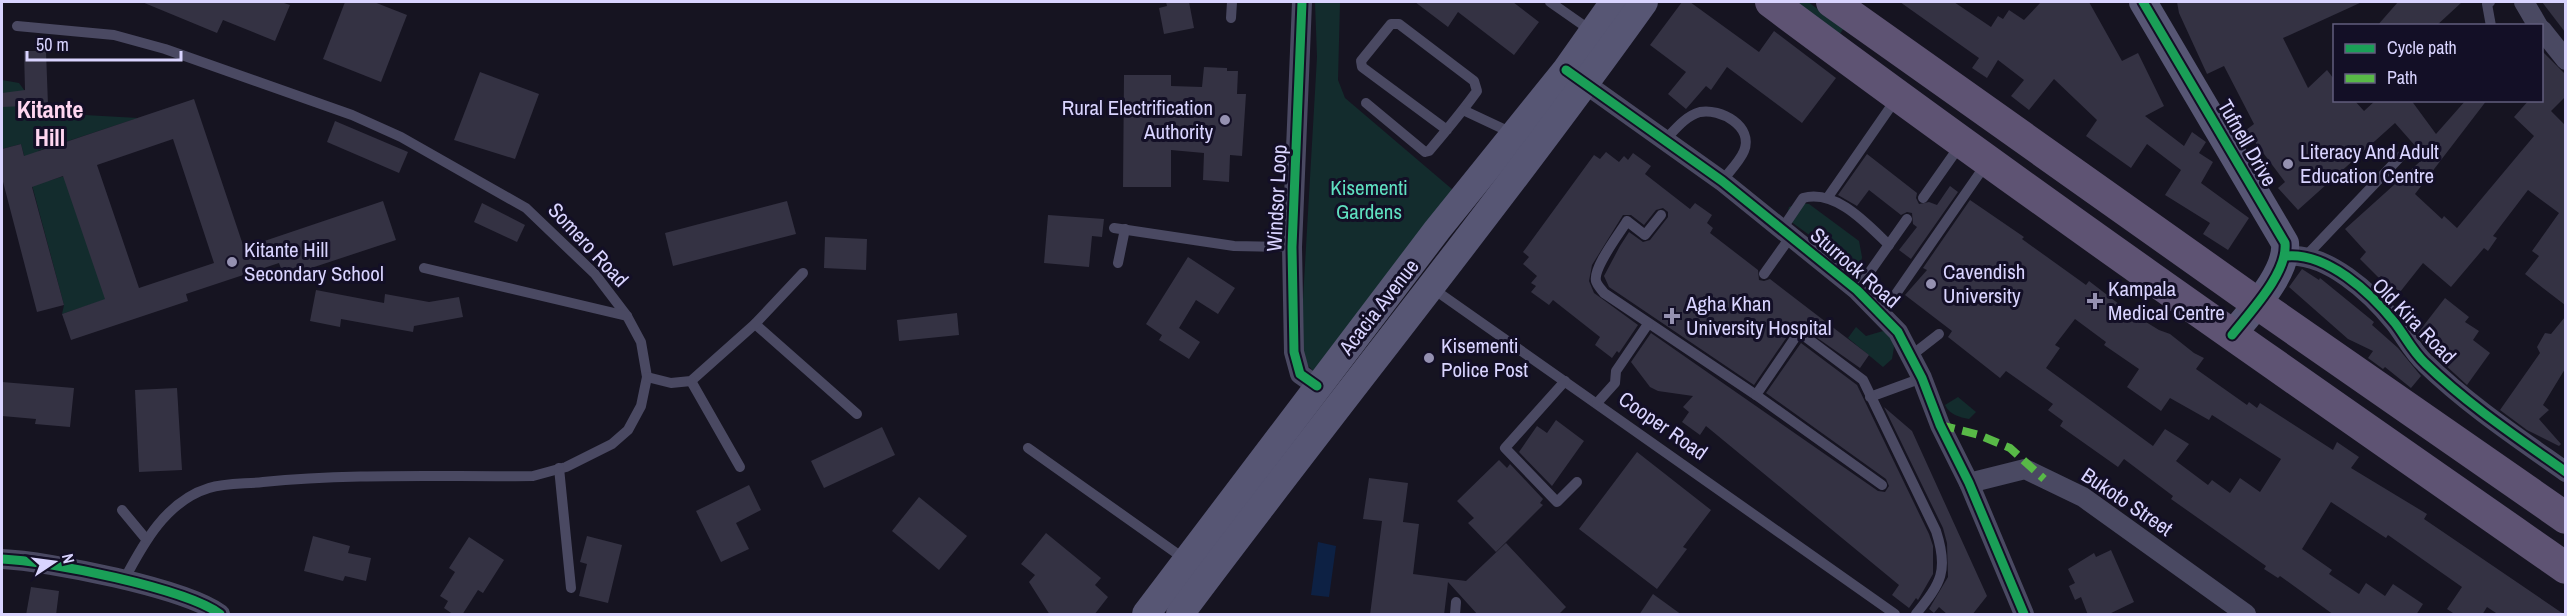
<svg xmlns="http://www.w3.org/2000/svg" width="2567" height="616" font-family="'Archivo Narrow',sans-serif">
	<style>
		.green { fill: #132c2d }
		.water { fill: #0d2144 }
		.building { fill: #343243; fill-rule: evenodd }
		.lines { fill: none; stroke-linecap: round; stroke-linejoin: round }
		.lane { stroke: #4a4962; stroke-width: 10 }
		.street { stroke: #4a4962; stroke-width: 20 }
		.secondary { stroke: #575674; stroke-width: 28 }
		.primary { stroke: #5e5373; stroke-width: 32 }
		.quiet { stroke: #58b947; stroke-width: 8; stroke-dasharray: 15 8; stroke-linecap: butt }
		.cycleway-casing { stroke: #130f26; stroke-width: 13 }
		.cycleway { stroke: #1a9f57; stroke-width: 9 }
		.poi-dot { fill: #9591b1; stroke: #130f26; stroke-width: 2 }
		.labels { text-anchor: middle; stroke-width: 6; stroke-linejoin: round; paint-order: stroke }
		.poi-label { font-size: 21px; fill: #d9d4ff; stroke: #130f26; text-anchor: start }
		.street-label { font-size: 21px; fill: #d9d4ff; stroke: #130f26 }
		.park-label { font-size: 21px; fill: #5fe0c0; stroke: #130f26 }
		.quarter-label { font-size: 24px; font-weight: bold; fill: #ffd6f0; stroke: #130f26 }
	</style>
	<rect width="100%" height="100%" fill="#161421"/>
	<!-- green -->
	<g class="green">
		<path d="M1315 2H1340L1338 80 1345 98 1453 190 1313 371 1303 360V299L1317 57Z"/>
		<path d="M1789 2H1808L1844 28 1837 38Z"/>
		<path d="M2 80 19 83 35 105 67 114 138 118 38 151 48 181 64 176 107 299 62 314 64 305 21 144 2 149Z"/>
		<path d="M1800 203 1809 204 1859 241 1862 257 1860 272 1786 218 1789 207Z"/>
		<path d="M1856 327 1866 336 1883 331 1891 336 1894 347 1892 359 1883 367 1848 338Z"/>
		<path d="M1958 397 1976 412 1969 419C1959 417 1950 415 1945 405Z"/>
	</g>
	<!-- water -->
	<path class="water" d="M1318 542 1336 546 1329 597 1311 595Z"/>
	<!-- building -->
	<g class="building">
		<path d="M142 2H281L290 5 275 41 223 20 217 33Z"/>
		<path d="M345 2H374L407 15 381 82 323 59Z"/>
		<path d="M1166 2H1189L1194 28 1164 34 1159 8 1167 6Z"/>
		<path d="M1415 2H1513L1539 22 1514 55 1458 12 1448 27Z"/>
		<path d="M1682 2H1690L1759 52 1774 31 1836 78 1802 123 1727 67 1711 90 1706 86 1686 109 1668 94 1686 72 1650 45Z"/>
		<path d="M1900 2H1954L1991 27 1998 16 2003 19 2009 10 2024 20 2041 2H2089L2122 61 2138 53 2164 106 2145 116 2184 146 2192 132 2206 142 2199 153 2213 162 2201 183 2249 218 2228 250 2203 234 2210 223 2165 195 2181 170 2147 144 2131 168 2086 136 2097 120 2054 79 2029 110 2011 96 2024 80 1998 60 1987 78 1972 68 1979 58Z"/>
		<path d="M2177 2H2362L2283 38 2308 88 2327 70 2334 79V100H2354L2364 111 2376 100H2411L2436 134 2466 100H2487L2415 194 2442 219 2444 216 2457 228 2534 136 2514 117 2529 100H2541V50L2565 74V97L2551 111 2565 125V305L2525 274 2539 256 2532 251 2559 213 2528 190 2493 236 2497 238 2488 251 2484 248 2451 287 2423 263 2400 292 2381 276 2379 278 2360 259 2366 252 2345 229 2425 157 2395 123 2298 210 2278 188 2285 182 2246 130 2254 124 2224 66 2207 74 2179 13Z"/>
		<path d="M2398 2H2462L2436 26H2377Z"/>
		<path d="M2542 2H2565V32Z"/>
		<path d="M24 51H46L48 105 2 107V93L25 90Z"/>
		<path d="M1204 67 1227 68V71H1238L1237 94H1246L1242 156 1230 155 1229 182 1203 180 1204 153 1171 150V187H1123L1124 75H1171V86L1202 87Z"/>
		<path d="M480 72 539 94 515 159 454 140Z"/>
		<path d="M194 99 244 248 383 201 396 240 284 277 279 263 186 294 188 301 71 340 62 314 105 299 63 176 32 187 64 305 37 312 2 178V149L21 144 24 156ZM173 139 214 263 139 288 97 165Z"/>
		<path d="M335 121 408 152 399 173 327 142Z"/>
		<path d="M1606 152 1619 162 1624 156 1628 160 1633 153 1651 166 1645 174 1690 209 1695 203 1712 215 1707 223 1713 228 1710 233 1758 270 1759 280 1764 281 1770 279 1869 355 1860 368 1799 325 1793 328 1754 385 1609 287 1604 276 1620 246 1629 232 1643 242 1650 240 1668 217V212L1663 208 1656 210 1644 225 1631 215H1623L1592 265 1589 281 1594 293 1638 325 1619 353 1617 351 1612 358 1595 345 1600 337 1553 300 1549 305 1531 292 1536 286 1531 283 1537 276 1523 264 1529 257 1523 252 1594 155 1600 159Z"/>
		<path d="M1867 154 1917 193 1916 198 1919 204 1929 202 1937 205 1950 186 1958 192 1911 259 1899 250 1917 227 1913 224 1912 213 1907 212 1901 215 1869 190 1857 206 1838 195Z"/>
		<path d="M1970 200 2024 237 2022 239 2086 285 2089 281 2128 311 2159 330 2170 334 2194 353 2204 358 2196 369 2247 405 2249 402 2257 408 2260 403 2333 450 2337 442 2359 457 2351 468 2427 514 2424 519 2565 615H2499L2487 607 2482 615H2456L2447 609 2462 587 2388 535 2386 538 2331 502 2302 549 2332 570 2329 574 2359 594 2366 583 2385 596 2393 584 2423 604 2416 615H2334L2280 576 2278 578 2264 569 2266 566 2171 499 2173 496 2124 459 2118 467 2060 426 2063 421 2048 410 2053 404 2006 371 2000 378 1948 337 1952 331 1905 295 1927 270 1923 268ZM2075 319 2106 342 2104 345 2139 369 2127 387 2161 411 2170 398 2209 420 2212 415 2281 459 2260 492 2240 478 2230 493 2212 480 2208 485 2176 461 2189 444 2165 429 2153 446 2046 368 2060 348 2055 345Z"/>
		<path d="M787 201 796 234 673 266 665 233Z"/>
		<path d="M482 203 525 225 517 242 474 222Z"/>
		<path d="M1048 215 1104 219 1102 237 1092 236 1089 267 1044 263Z"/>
		<path d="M825 237 867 239 866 270 824 268Z"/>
		<path d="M1188 257 1235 288 1218 314 1196 300 1179 328 1200 342 1189 359 1159 340 1162 335 1146 324Z"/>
		<path d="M2302 269 2319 280 2320 278 2374 322 2372 325 2398 348 2421 376 2411 388 2385 367 2383 369 2368 358 2373 351 2348 339 2289 287Z"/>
		<path d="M316 290 384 303 385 294 429 302 459 297 463 317 414 326 413 332 341 319 340 327 310 321Z"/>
		<path d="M2445 298 2469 317 2465 322 2479 331 2473 340 2490 353 2467 385 2430 351 2417 334Z"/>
		<path d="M957 313 959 335 899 341 897 320Z"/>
		<path d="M2565 317V369L2543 405 2549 410 2539 419 2561 444 2559 446 2527 430 2500 410 2540 353 2537 347 2545 333 2551 334Z"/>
		<path d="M1651 333 1878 491 1885 492 1889 486 1886 479 1766 393 1801 343 1857 385 1929 534 1933 546V574L1918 600 1916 598 1909 608 1892 595 1899 585 1706 426 1700 435 1682 422 1689 412 1683 407 1693 396 1658 391 1650 387 1631 362Z"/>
		<path d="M2 382 74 388 70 427 35 424 36 419 2 416Z"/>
		<path d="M177 388 182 470 139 472 135 390Z"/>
		<path d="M1884 407 1912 431 1987 596 1972 615H1948L1939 607 1934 613 1929 609 1948 577 1947 543 1943 528Z"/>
		<path d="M1556 420 1584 441 1552 486 1519 452 1537 426 1547 433Z"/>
		<path d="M882 427 895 455 824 488 811 461Z"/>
		<path d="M1637 452 1711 510 1683 547 1687 549 1657 589 1579 529Z"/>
		<path d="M1499 460 1507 468 1510 464 1543 499 1540 503 1543 505 1496 552 1468 523 1474 518 1457 501Z"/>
		<path d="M1369 478 1408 483 1403 522 1419 524 1413 574 1466 581 1506 543 1566 607 1558 615H1478L1448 582 1444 615H1370L1382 521 1363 519Z"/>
		<path d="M749 485 761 510 736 523 749 549 721 562 696 511Z"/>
		<path d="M919 497 967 536 939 570 892 531Z"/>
		<path d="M1046 533 1101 578 1095 585 1108 597 1094 615H1050L1029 582 1035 575 1021 564Z"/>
		<path d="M313 536 350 546 348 553 371 558 366 581 345 576 343 581 304 571Z"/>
		<path d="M587 536 622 545 608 603 579 596 587 564 580 562Z"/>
		<path d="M469 537 504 560 483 593 478 590 462 615H454L444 608 448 601 440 596 455 572 449 568Z"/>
		<path d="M2111 550 2134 602 2107 615H2088L2081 597 2075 600 2069 586 2075 583 2068 569 2094 553 2096 557Z"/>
		<path d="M31 587 59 591 56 615H26Z"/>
		<path d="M1653 594 1682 615H1639Z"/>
	</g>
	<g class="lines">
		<!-- lane -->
		<g class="lane">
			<path d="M1550 2 1593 32"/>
			<path d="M2490 2 2487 4 2491 26"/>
			<path d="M1231 18 1232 2"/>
			<path d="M17 26 114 35 165 49 352 115 401 137 526 208 595 274 627 316 641 342 647 377 641 406 628 430 612 444 566 467 533 476C444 477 352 473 263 482 246 484 225 483 209 488 166 501 143 544 124 580"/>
			<path d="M1366 103 1425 152 1429 151C1445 132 1462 112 1477 91L1474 81 1399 24H1391L1361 61 1362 67 1447 130"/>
			<path d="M1463 110 1512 133"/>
			<path d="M1664 141C1674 131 1685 116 1700 112 1720 108 1754 126 1744 151 1740 161 1729 172 1722 181"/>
			<path d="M1828 197 1896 99"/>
			<path d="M1923 198 1961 144"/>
			<path d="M1661 215 1645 235 1627 221C1620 233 1593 267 1596 281 1597 285 1601 289 1604 293L1756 395"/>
			<path d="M1114 228 1234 246 1292 247"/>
			<path d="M1782 229 1803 198C1836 189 1867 224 1889 245"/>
			<path d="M2307 255 2401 156"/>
			<path d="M1118 263 1125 229"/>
			<path d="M424 268 627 316"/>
			<path d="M1764 274 1791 236"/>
			<path d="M1432 288 1895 614"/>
			<path d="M1857 290 1907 219"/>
			<path d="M1882 314 1986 164"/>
			<path d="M755 324 857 414"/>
			<path d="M1912 355 1939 334"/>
			<path d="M647 377 671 383 691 381 755 324 803 273"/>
			<path d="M691 381 740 467"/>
			<path d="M1565 381 1505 448 1557 502 1577 482"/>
			<path d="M1870 397 1922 378"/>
			<path d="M1597 403 1615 383 1616 371 1648 324"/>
			<path d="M1028 448 1186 560"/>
			<path d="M559 468 571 588"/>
			<path d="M1882 485 1756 395 1799 332 1863 380 1936 531C1949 571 1941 583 1916 614"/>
			<path d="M122 510 146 539"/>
			<path d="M1455 614 1456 602"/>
		</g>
		<!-- street -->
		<g class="street">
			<path d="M1302 2 1292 247 1294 352 1300 374 1317 386"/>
			<path d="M2524 2 2538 26"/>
			<path d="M2542 30 2566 60"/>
			<path d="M1576 77 1722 181 1857 290 1898 332 1922 378 1940 425 1969 483 2024 614"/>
			<path d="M2286 256C2327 252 2371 293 2395 323 2405 336 2413 352 2425 363 2467 404 2518 438 2566 472"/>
			<path d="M1969 483 2025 469 2083 497 2246 614"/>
			<path d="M2 559C48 561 185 588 220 614"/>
		</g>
		<!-- secondary -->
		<g class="secondary">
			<path d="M2143 2 2285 243C2288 273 2250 312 2232 335"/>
			<path d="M1146 614 1437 230 1566 70 1614 2"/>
			<path d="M1180 614C1333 409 1495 210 1644 2"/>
		</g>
		<!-- primary -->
		<g class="primary">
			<path d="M1771 2C2031 196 2299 382 2566 568"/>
			<path d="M1832 2 2258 304 2566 518"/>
		</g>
		<!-- quiet -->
		<path class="quiet" d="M1940 425 1979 435 2010 448 2044 479"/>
		<!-- cycleway casing -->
		<g class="cycleway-casing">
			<g id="cycleway">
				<path d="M1302 2 1292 247 1294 352 1300 374 1317 386"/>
				<path d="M2143 2 2285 243C2288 273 2250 312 2232 335"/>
				<path d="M1566 70 1722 181 1857 290 1898 332 1922 378 1940 425 1969 483 2024 614"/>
				<path d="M2286 256C2327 252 2371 293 2395 323 2405 336 2413 352 2425 363 2467 404 2518 438 2566 472"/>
				<path d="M2 559C48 561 185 588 220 614"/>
			</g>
		</g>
		<!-- cycleway -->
		<use href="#cycleway" class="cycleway"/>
	</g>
	<!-- markers -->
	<g class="poi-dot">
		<circle cx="1225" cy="120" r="6"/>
		<circle cx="2288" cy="164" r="6"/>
		<circle cx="232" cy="262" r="6"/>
		<circle cx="1931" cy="284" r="6"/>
		<path d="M2092 292h6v6h6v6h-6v6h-6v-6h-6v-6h6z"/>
		<path d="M1669 307h6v6h6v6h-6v6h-6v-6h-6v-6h6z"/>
		<circle cx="1429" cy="358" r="6"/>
	</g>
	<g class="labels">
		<!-- poi labels -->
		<g class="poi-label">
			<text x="1213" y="115" text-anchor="end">Rural Electrification<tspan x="1213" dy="24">Authority</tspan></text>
			<text x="2300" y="159">Literacy And Adult<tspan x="2300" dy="24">Education Centre</tspan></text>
			<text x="244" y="257">Kitante Hill<tspan x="244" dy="24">Secondary School</tspan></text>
			<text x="1943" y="279">Cavendish<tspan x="1943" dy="24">University</tspan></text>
			<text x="2108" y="296">Kampala<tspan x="2108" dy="24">Medical Centre</tspan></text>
			<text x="1686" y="311">Agha Khan<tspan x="1686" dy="24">University Hospital</tspan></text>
			<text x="1441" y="353">Kisementi<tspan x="1441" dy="24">Police Post</tspan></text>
		</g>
		<!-- street labels -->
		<g class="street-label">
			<text transform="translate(2247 143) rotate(60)" y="7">Tufnell Drive</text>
			<text transform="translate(1277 198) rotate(-87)" y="7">Windsor Loop</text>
			<text transform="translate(588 245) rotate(47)" y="7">Somero Road</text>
			<text transform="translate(1855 268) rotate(41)" y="7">Sturrock Road</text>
			<text transform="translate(1379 307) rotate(-52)" y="7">Acacia Avenue</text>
			<text transform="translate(2414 321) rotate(46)" y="7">Old Kira Road</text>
			<text transform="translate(1663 426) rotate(35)" y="7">Cooper Road</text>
			<text transform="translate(2127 502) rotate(34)" y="7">Bukoto Street</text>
		</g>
		<!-- park labels -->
		<g class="park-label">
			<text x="1369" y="195">Kisementi<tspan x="1369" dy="24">Gardens</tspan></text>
		</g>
		<!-- quarter labels -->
		<g class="quarter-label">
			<text x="50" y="118">Kitante<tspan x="50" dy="28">Hill</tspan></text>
		</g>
	</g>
	<!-- border -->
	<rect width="2567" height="616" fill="none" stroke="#d9d4ff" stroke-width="6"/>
	<!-- legend -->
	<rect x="2333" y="24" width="210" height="78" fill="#130f26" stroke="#625e7d" stroke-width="1.5"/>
	<rect x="2345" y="44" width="30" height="9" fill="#1a9f57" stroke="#625e7d" stroke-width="1.5"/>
	<text x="2387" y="54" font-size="18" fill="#d9d4ff">Cycle path</text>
	<rect x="2345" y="74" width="30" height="9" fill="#58b947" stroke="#625e7d" stroke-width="1.5"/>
	<text x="2387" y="84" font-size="18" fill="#d9d4ff">Path</text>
	<!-- north arrow -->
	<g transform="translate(54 562) rotate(77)" stroke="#130f26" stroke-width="4.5" paint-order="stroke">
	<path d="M0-4.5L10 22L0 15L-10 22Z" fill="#d9d4ff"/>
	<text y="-9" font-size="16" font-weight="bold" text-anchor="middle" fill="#d9d4ff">N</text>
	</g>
	<!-- scale -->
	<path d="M27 51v9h154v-9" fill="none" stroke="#d9d4ff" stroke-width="3"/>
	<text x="36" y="51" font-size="18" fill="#d9d4ff" stroke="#130f26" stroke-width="4.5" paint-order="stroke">50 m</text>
</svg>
